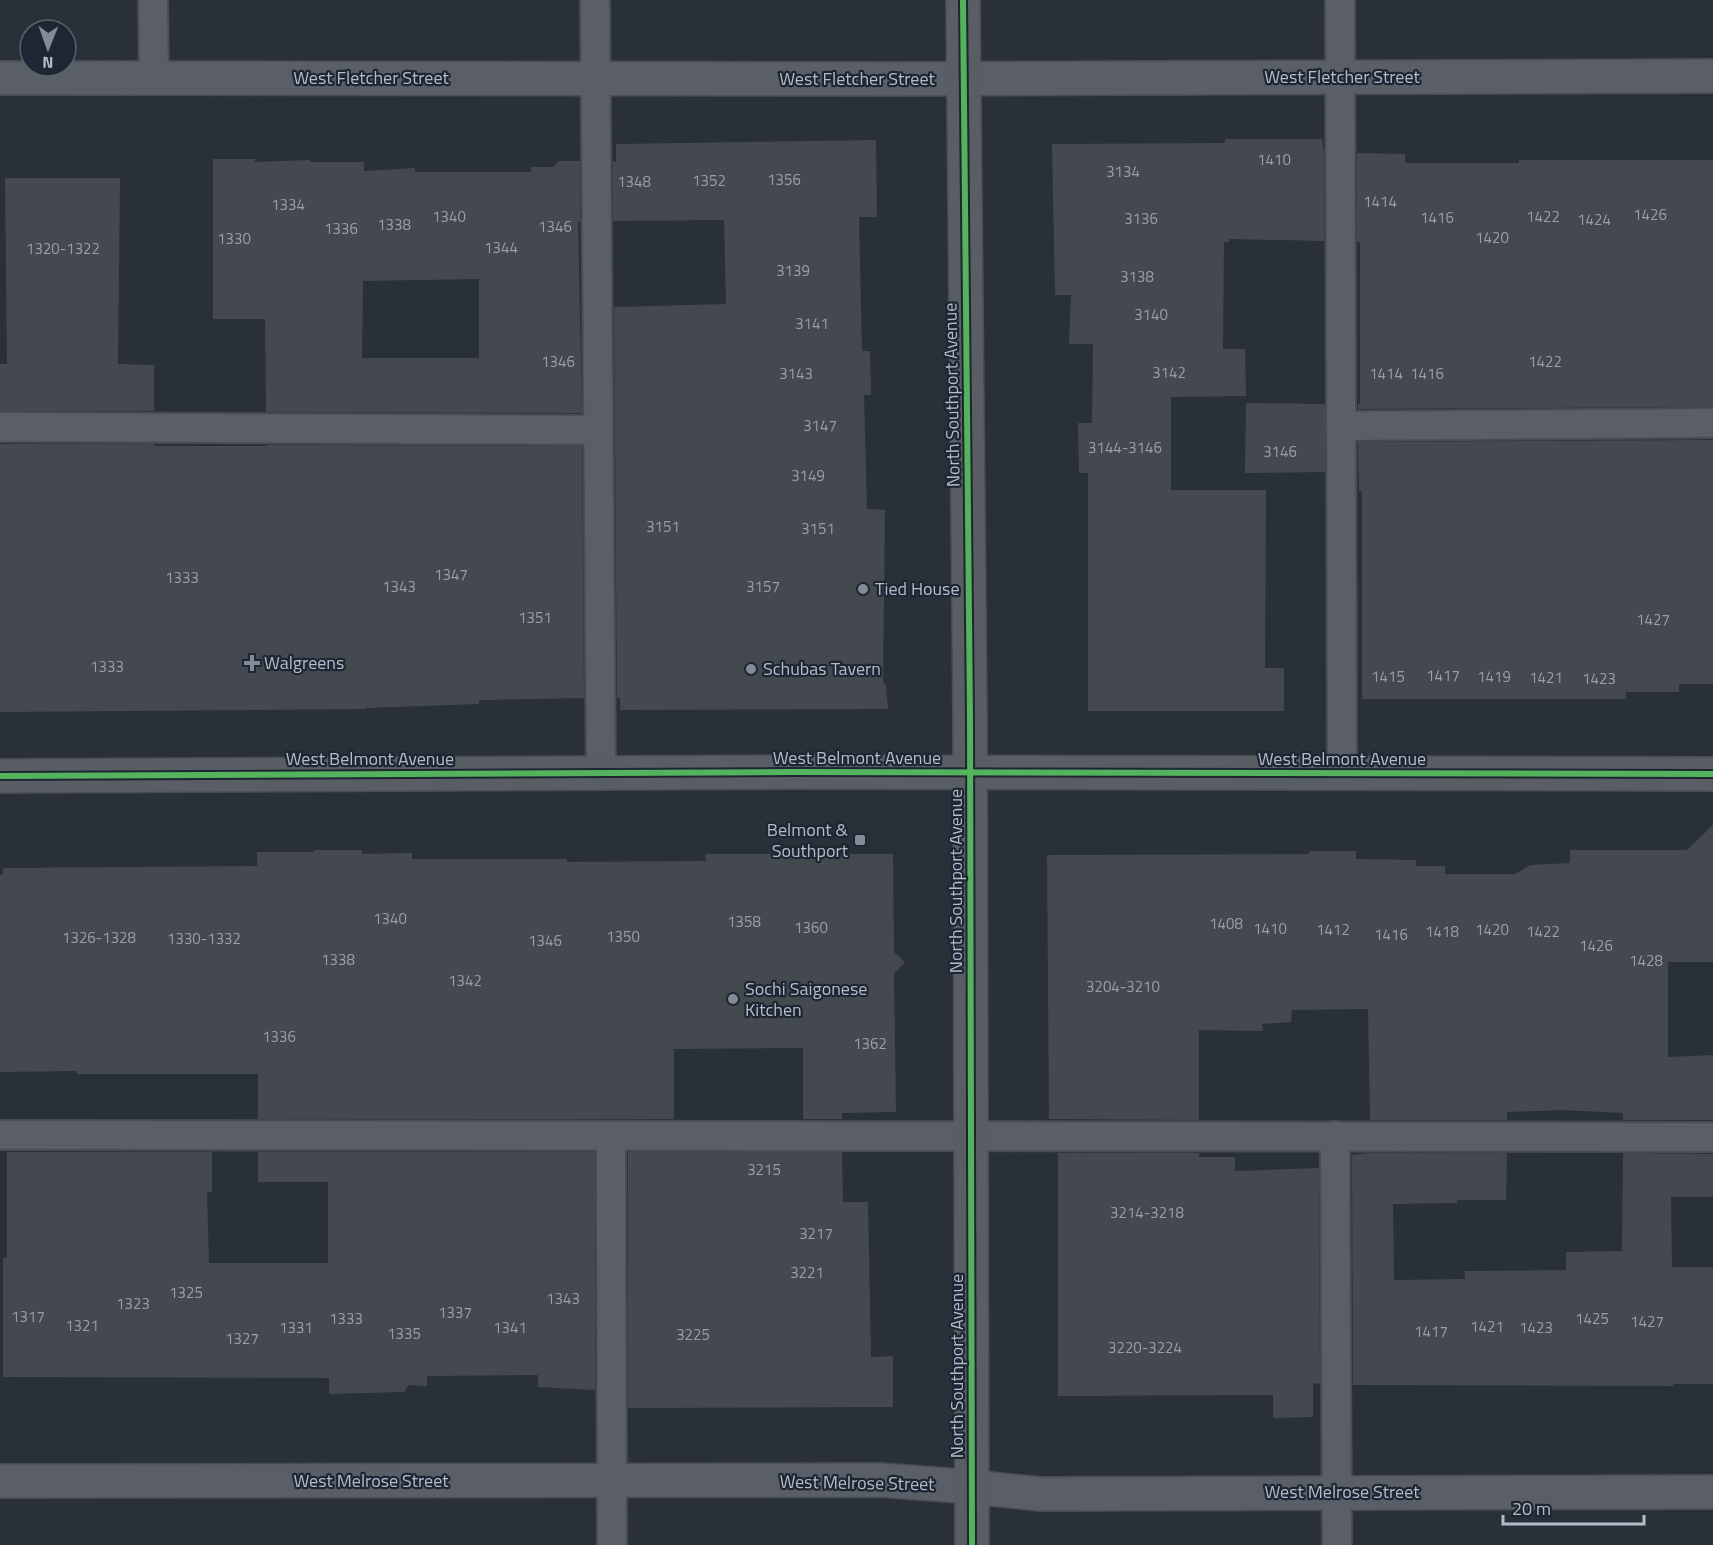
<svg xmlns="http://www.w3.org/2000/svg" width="1713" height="1545" font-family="'Titillium Web',sans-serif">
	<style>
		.building { fill: #444950; fill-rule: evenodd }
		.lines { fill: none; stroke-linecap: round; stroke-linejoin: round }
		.lane-casing { stroke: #484c53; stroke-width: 32 }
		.street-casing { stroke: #484c53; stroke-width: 36 }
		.secondary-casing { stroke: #484c53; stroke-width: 36 }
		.lane { stroke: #5a5e66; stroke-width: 28 }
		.street { stroke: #5a5e66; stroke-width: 33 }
		.secondary { stroke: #595d64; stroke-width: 33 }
		.cycleway-casing { stroke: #1d2633; stroke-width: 10 }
		.cycleway { stroke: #56b35d; stroke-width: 6 }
		.poi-dot { fill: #848b96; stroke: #1d2633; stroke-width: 2 }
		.labels { text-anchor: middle; stroke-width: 4.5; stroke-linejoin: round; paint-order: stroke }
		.number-label { font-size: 15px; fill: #989fab }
		.street-label { font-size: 18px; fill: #b4bcc9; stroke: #1d2633 }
		.poi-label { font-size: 18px; fill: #b4bcc9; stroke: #1d2633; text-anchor: start }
	</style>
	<rect width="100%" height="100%" fill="#2a3038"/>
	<!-- building -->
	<g class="building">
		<path d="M1225 139H1322L1324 153V241L1229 239V242H1224L1223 349H1245L1246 396 1171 397V490H1266L1265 668H1284V711H1088V473H1079L1078 423H1092L1093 344H1069L1071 295H1055L1052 144 1225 143Z"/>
		<path d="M876 140 877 217H859L862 351H870L871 395H864L867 509 885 510 883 681 886 686 888 709 620 710V698H617L614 307 726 304 724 220 613 221V161L616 162V144Z"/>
		<path d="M1357 153 1405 154V163H1519V160H1713V407L1358 409V404H1360V242H1357Z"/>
		<path d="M213 159H255V162L310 160V162H364V171L415 168V172H531V167H553L559 161H580V222H578L582 413 266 412 265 319H213ZM479 279V358H362L363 281Z"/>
		<path d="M5 178H120L118 364 154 365V411H0V364H7Z"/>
		<path d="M1246 403 1325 404V472L1245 473Z"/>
		<path d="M1713 440V684H1679V692H1626V699H1362V491H1359L1358 442Z"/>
		<path d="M0 444H154V446H267V445L582 446 584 698 479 700V704L366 708V709L0 712Z"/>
		<path d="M1713 825V962H1668V1057L1713 1055V1120H1623V1113L1562 1110 1507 1112V1120H1370L1368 1009 1292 1010 1291 1022 1262 1024 1263 1031 1199 1030V1120L1049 1119 1047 855 1309 854V851H1356V859L1416 860V866H1445V874H1515L1530 865 1570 863V850H1687Z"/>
		<path d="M314 850H362V854L412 853V859H567V862L706 861 705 854H893L894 952 905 962 894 974 896 1112 842 1113V1119H803V1048L674 1049V1119H258V1074H77V1071L0 1072V875H3V868L257 866V852H314Z"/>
		<path d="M7 1152H212V1192H207L209 1263H328V1182H258V1152H595V1390L538 1387V1375L427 1376V1386L409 1385 404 1392 329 1394V1378L3 1377V1258L7 1257Z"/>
		<path d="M628 1152H842L843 1202H868L871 1357 893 1356V1407L628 1408Z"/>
		<path d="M1058 1153H1199V1157H1235V1171L1319 1168 1320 1384 1313 1383V1417L1273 1418V1395L1058 1396Z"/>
		<path d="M1370 1153H1507L1506 1200H1457L1458 1203 1393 1204 1394 1280 1465 1279V1271L1566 1270V1252L1622 1251 1623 1153 1713 1154V1197H1671L1672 1267H1713V1384H1673V1386L1353 1385 1352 1155Z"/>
	</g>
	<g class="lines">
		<!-- lane casing -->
		<g class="lane-casing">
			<g id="lane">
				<path d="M153 0 154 78"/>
				<path d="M595 0 601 773"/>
				<path d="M1340 0 1342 774"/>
				<path d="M1341 426 1713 423"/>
				<path d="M0 427 598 430"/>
				<path d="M0 1135 1713 1137"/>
				<path d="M611 1136 612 1545"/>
				<path d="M1335 1136 1337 1545"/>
			</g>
		</g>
		<!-- street casing -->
		<g class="street-casing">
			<g id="street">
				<path d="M0 78 893 79 1713 76"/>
				<path d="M0 1481 881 1480 972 1487 1040 1494 1713 1492"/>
			</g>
		</g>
		<!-- secondary casing -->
		<g class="secondary-casing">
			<g id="secondary">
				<path d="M963 0 970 719 972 1545"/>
				<path d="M0 776 790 772 1713 774"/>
			</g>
		</g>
		<!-- lane -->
		<use href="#lane" class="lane"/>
		<!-- street -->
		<use href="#street" class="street"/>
		<!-- secondary -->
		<use href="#secondary" class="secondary"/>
		<!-- cycleway casing -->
		<g class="cycleway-casing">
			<g id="cycleway">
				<path d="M963 0 970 719 972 1545"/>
				<path d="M0 776 790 772 1713 774"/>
			</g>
		</g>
		<!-- cycleway -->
		<use href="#cycleway" class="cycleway"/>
	</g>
	<!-- markers -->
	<g class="poi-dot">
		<circle cx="863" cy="589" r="6"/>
		<path d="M249 654h6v6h6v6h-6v6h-6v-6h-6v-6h6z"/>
		<circle cx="751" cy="669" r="6"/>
		<rect x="854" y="834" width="12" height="12" rx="3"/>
		<circle cx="733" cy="999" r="6"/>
	</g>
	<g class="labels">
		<!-- number labels -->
		<g class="number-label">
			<text x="1274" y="165">1410</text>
			<text x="1123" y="177">3134</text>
			<text x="784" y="185">1356</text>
			<text x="709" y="186">1352</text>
			<text x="634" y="187">1348</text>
			<text x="1380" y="207">1414</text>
			<text x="288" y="210">1334</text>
			<text x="1650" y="220">1426</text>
			<text x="449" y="222">1340</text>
			<text x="1543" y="222">1422</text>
			<text x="1437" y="223">1416</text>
			<text x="1141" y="224">3136</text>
			<text x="1594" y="225">1424</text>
			<text x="394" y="230">1338</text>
			<text x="555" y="232">1346</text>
			<text x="341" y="234">1336</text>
			<text x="1492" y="243">1420</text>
			<text x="234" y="244">1330</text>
			<text x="501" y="253">1344</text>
			<text x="63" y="254">1320-1322</text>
			<text x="793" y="276">3139</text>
			<text x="1137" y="282">3138</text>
			<text x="1151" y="320">3140</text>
			<text x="812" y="329">3141</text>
			<text x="558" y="367">1346</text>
			<text x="1545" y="367">1422</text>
			<text x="1169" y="378">3142</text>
			<text x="796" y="379">3143</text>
			<text x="1386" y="379">1414</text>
			<text x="1427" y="379">1416</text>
			<text x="820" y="431">3147</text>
			<text x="1125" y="453">3144-3146</text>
			<text x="1280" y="457">3146</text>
			<text x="808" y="481">3149</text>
			<text x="663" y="532">3151</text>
			<text x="818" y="534">3151</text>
			<text x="451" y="580">1347</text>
			<text x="182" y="583">1333</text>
			<text x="399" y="592">1343</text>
			<text x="763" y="592">3157</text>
			<text x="535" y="623">1351</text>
			<text x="1653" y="625">1427</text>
			<text x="107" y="672">1333</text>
			<text x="1443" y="681">1417</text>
			<text x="1388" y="682">1415</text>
			<text x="1494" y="682">1419</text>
			<text x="1546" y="683">1421</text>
			<text x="1599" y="684">1423</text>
			<text x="390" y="924">1340</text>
			<text x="744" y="927">1358</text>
			<text x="1226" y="929">1408</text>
			<text x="811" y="933">1360</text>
			<text x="1270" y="934">1410</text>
			<text x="1333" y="935">1412</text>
			<text x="1492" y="935">1420</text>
			<text x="1442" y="937">1418</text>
			<text x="1543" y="937">1422</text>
			<text x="1391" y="940">1416</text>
			<text x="623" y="942">1350</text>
			<text x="99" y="943">1326-1328</text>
			<text x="204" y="944">1330-1332</text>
			<text x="545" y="946">1346</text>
			<text x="1596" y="951">1426</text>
			<text x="338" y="965">1338</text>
			<text x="1646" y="966">1428</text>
			<text x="465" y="986">1342</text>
			<text x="1123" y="992">3204-3210</text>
			<text x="279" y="1042">1336</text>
			<text x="870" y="1049">1362</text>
			<text x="764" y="1175">3215</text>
			<text x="1147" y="1218">3214-3218</text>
			<text x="816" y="1239">3217</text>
			<text x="807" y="1278">3221</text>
			<text x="186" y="1298">1325</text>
			<text x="563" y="1304">1343</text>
			<text x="133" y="1309">1323</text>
			<text x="455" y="1318">1337</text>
			<text x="28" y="1322">1317</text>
			<text x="346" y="1324">1333</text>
			<text x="1592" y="1324">1425</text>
			<text x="1647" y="1327">1427</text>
			<text x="82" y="1331">1321</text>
			<text x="1487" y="1332">1421</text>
			<text x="296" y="1333">1331</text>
			<text x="510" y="1333">1341</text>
			<text x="1536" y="1333">1423</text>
			<text x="1431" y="1337">1417</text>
			<text x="404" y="1339">1335</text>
			<text x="693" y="1340">3225</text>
			<text x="242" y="1344">1327</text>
			<text x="1145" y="1353">3220-3224</text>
		</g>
		<!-- street labels -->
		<g class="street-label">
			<text x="1342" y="83">West Fletcher Street</text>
			<text x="371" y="84">West Fletcher Street</text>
			<text x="857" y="85">West Fletcher Street</text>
			<text transform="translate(952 395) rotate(-91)" y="6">North Southport Avenue</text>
			<text x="857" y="764">West Belmont Avenue</text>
			<text x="370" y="765">West Belmont Avenue</text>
			<text x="1342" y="765">West Belmont Avenue</text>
			<text transform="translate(956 881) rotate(-90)" y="6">North Southport Avenue</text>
			<text transform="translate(957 1366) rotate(-90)" y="6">North Southport Avenue</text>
			<text x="371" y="1487">West Melrose Street</text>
			<text transform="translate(857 1483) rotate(1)" y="6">West Melrose Street</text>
			<text x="1342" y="1498">West Melrose Street</text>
		</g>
		<!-- poi labels -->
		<g class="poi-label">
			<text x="875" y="595">Tied House</text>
			<text x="264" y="669">Walgreens</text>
			<text x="763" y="675">Schubas Tavern</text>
			<text x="848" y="836" text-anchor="end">Belmont &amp;<tspan x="848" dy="21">Southport</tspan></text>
			<text x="745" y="995">Sochi Saigonese<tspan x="745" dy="21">Kitchen</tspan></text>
		</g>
	</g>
	<!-- north arrow -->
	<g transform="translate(48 48) rotate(181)"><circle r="28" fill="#1d2633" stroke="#59626f" stroke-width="1.5"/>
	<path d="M0-4.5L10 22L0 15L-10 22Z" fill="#848b96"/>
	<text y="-9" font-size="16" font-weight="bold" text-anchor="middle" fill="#b4bcc9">N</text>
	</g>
	<!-- scale -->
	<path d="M1503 1515v9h141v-9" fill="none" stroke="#b4bcc9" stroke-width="3"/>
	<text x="1512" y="1515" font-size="18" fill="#b4bcc9" stroke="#1d2633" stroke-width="4.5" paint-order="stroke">20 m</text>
</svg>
